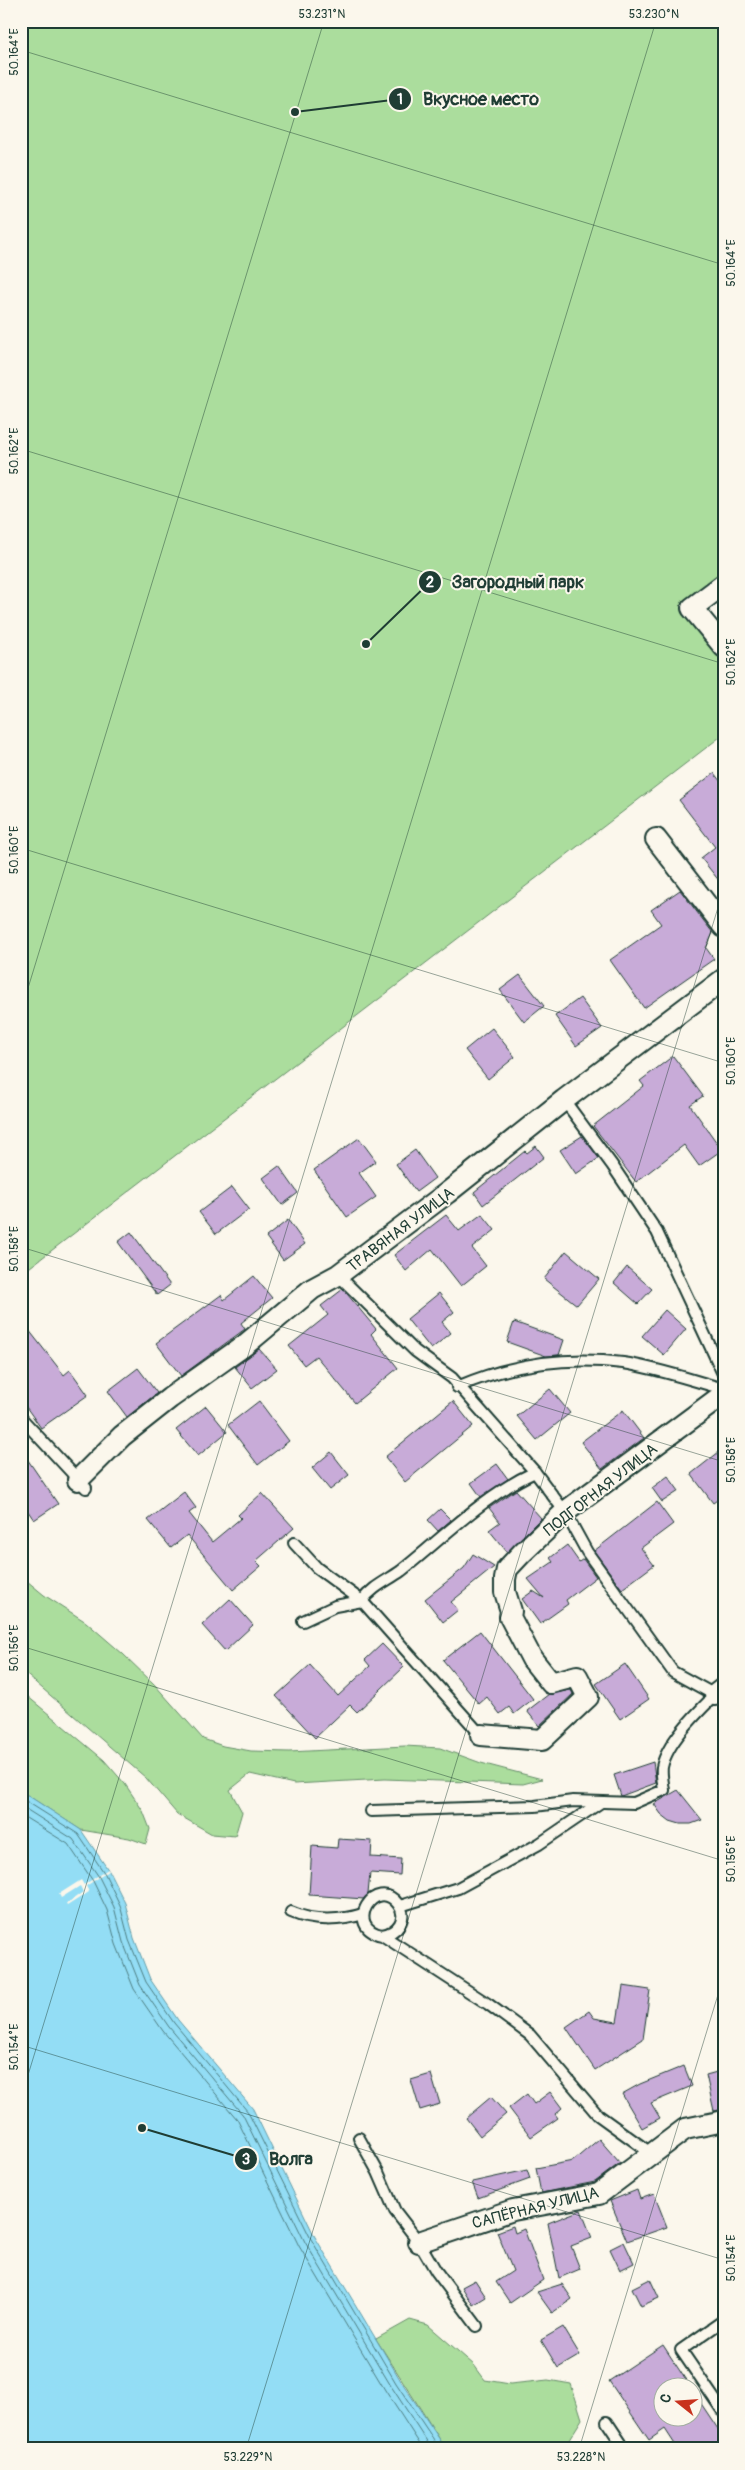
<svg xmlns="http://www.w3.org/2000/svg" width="745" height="2470" font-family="Pangolin,sans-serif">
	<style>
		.green { fill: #abdd9d; stroke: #658d68 }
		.water { fill: #93ddf5; stroke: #659da8 }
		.pier { fill: #fbf7ec }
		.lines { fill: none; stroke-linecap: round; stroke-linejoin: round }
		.shore { stroke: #4d7d81; stroke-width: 1 }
		.building { fill: #c8abd8; stroke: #1f3d34 }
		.service-casing { stroke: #1f3d34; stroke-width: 14 }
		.minor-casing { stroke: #1f3d34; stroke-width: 24 }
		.service { stroke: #fbf7ec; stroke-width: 10 }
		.minor { stroke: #fbf7ec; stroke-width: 20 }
		.ticks { fill: none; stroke: #1f3d34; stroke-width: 1; stroke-opacity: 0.45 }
		.labels { text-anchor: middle; stroke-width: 4; stroke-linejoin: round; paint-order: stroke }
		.street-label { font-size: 16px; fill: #1f3d34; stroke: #fbf7ec }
		.leader { fill: none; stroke: #1f3d34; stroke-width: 2 }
		.callout-dot { fill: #1f3d34; stroke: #fbf7ec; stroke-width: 2 }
		.mark-label { font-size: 15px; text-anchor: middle; font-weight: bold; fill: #fff }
		.callout-label { font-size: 18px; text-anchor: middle; font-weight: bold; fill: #1f3d34; stroke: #fbf7ec; stroke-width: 4; stroke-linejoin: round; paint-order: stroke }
		.neatline { fill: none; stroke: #1f3d34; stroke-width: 2 }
		.ticks-label { font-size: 12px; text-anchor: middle; fill: #1f3d34 }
	</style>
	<rect width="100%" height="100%" fill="#fbf7ec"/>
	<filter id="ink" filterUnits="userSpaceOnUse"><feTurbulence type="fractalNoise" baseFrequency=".02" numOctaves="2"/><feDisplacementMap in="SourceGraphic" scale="10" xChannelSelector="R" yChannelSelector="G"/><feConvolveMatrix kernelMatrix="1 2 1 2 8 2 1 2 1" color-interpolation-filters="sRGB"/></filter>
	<g filter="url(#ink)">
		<!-- green -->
		<g class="green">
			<path d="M21 21H724V576L682 608 724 660V734L21 1274Z"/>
			<path d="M21 1576 44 1595 86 1622 123 1654 154 1684 203 1739 223 1746 251 1751 289 1752 405 1746 440 1748 481 1763 542 1779 523 1784 385 1779 294 1784 250 1774 230 1790 242 1812 235 1836 212 1834 177 1814 146 1778 21 1670Z"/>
			<path d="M21 1691 104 1760 125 1784 143 1811 150 1829 146 1844 129 1838 81 1830 21 1791Z"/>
			<path d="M410 2320 428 2325 474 2365 485 2380 510 2384 548 2380 571 2384 582 2419 567 2443 542 2449H446L376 2339Z"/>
		</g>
		<!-- water -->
		<path class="water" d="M21 1791 81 1830 109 1871 125 1903 134 1938 150 1979 178 2020 253 2109 315 2237 401 2381 446 2449H21Z"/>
		<!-- pier -->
		<path class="pier" d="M108 1869 109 1871 86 1886 89 1892 67 1906 66 1904 83 1892 80 1886 61 1898 59 1894 81 1880 84 1885Z"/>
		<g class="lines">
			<!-- shore -->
			<g class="shore">
				<path d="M21 1798 78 1834 105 1874 120 1905 129 1940 146 1982 174 2023 248 2112 311 2239 396 2383 440 2449"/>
				<path d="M21 1806 73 1839 99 1877 114 1907 123 1942 140 1985 169 2027 243 2115 305 2242 391 2386 432 2449"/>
				<path d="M21 1815 68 1844 93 1881 107 1910 116 1944 134 1989 163 2031 237 2119 299 2246 385 2390 423 2449"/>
			</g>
		</g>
		<!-- building -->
		<g class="building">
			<path d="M714 773 724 786V887L701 858 715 847 679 800Z"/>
			<path d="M680 890 713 933 706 948 714 959 644 1008 610 960 661 924 651 910Z"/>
			<path d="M520 975 544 1006 524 1022 500 990Z"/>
			<path d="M580 998 602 1028 576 1046 555 1016Z"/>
			<path d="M492 1028 515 1057 488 1079 465 1050Z"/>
			<path d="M673 1056 703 1096 690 1105 722 1150 699 1166 684 1145 636 1182 593 1126 644 1086 640 1081Z"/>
			<path d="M582 1136 599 1158 576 1174 560 1150Z"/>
			<path d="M359 1138 376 1161 359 1173 376 1197 347 1217 314 1170Z"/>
			<path d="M536 1146 544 1157 483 1205 474 1192 525 1151 527 1153Z"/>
			<path d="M415 1150 435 1178 416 1192 396 1164Z"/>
			<path d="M279 1166 298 1193 282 1205 263 1178Z"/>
			<path d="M232 1187 249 1209 216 1234 199 1212Z"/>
			<path d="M482 1214 495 1230 472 1248 486 1266 461 1286 432 1249 406 1271 394 1255 446 1215 459 1231Z"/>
			<path d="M288 1220 305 1244 283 1260 266 1237Z"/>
			<path d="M131 1232 170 1285 157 1295 118 1242Z"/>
			<path d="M566 1251 599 1279 577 1305 544 1279Z"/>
			<path d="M627 1267 652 1289 638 1304 614 1283Z"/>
			<path d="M254 1276 272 1298 241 1323 245 1329 181 1376 156 1343 221 1295 224 1300Z"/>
			<path d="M343 1289 376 1329 371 1334 398 1368 355 1403 316 1356 304 1365 289 1346 328 1315 321 1306Z"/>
			<path d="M439 1293 454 1312 442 1322 451 1333 431 1349 407 1319Z"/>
			<path d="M665 1310 686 1329 664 1355 642 1336Z"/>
			<path d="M21 1320 64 1375 70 1370 88 1395 41 1428 21 1400Z"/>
			<path d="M514 1322 564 1340 559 1355 546 1356 507 1342Z"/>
			<path d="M259 1349 277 1369 252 1388 235 1367Z"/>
			<path d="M138 1368 157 1393 127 1417 108 1391Z"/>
			<path d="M550 1389 570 1413 537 1440 517 1416Z"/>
			<path d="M259 1401 289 1441 258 1465 228 1425Z"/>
			<path d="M453 1401 473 1426 405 1482 385 1457Z"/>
			<path d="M206 1406 227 1432 198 1456 176 1430Z"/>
			<path d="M623 1410 644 1438 602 1469 581 1442Z"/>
			<path d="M724 1448V1495L713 1503 691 1474Z"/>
			<path d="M21 1450 58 1504 34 1520 21 1501Z"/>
			<path d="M331 1452 349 1475 330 1490 312 1468Z"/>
			<path d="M497 1464 508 1479 481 1497 471 1483Z"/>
			<path d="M668 1476 679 1491 662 1502 652 1488Z"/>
			<path d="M516 1490 541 1518 507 1552 489 1530 500 1522 489 1508Z"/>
			<path d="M184 1492 196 1508 189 1513 212 1542 241 1518 238 1515 262 1493 294 1528 256 1561 261 1566 233 1590 187 1535 171 1548 148 1520Z"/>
			<path d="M657 1502 673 1524 641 1548 654 1565 622 1589 594 1551Z"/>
			<path d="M440 1509 451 1520 438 1531 428 1520Z"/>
			<path d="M567 1545 579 1562 583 1559 596 1577 566 1600 568 1604 540 1624 522 1599 533 1591 544 1598 528 1579 553 1562 550 1558Z"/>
			<path d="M473 1554 494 1567 451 1602 458 1610 443 1622 425 1599 464 1568Z"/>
			<path d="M230 1599 253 1625 225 1651 202 1625Z"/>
			<path d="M480 1631 533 1699 514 1714 509 1707 500 1714 487 1697 479 1704 443 1660Z"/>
			<path d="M382 1644 404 1667 357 1712 350 1705 315 1738 276 1696 310 1665 338 1696 370 1666 365 1660Z"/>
			<path d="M625 1664 649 1699 620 1719 596 1684Z"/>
			<path d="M571 1690 573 1694 539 1726 527 1711 549 1694Z"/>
			<path d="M653 1762 656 1783 621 1796 614 1775Z"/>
			<path d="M678 1790 702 1820 691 1824H680L670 1821 661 1814 654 1804Z"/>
			<path d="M338 1839 372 1841 371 1857 401 1859 400 1875 370 1873 368 1894 364 1899 309 1895 312 1846 337 1848Z"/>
			<path d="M623 1986 650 1990 643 2039 595 2070 566 2027 589 2011 594 2018 617 2022Z"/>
			<path d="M684 2066 692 2086 651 2103 660 2118 642 2128 622 2094 640 2084Z"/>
			<path d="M724 2070V2109L714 2111 706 2075Z"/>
			<path d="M431 2074 440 2104 420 2110 411 2080Z"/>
			<path d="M550 2092 562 2108 555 2114 558 2118 531 2137 509 2108 527 2094 534 2104Z"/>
			<path d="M491 2097 506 2114 480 2136 466 2118Z"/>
			<path d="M599 2139 620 2163 595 2182 541 2193 536 2168 573 2161Z"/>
			<path d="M527 2170 530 2179 478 2198 472 2182Z"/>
			<path d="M637 2190 640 2199 654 2194 667 2227 627 2241 610 2201Z"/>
			<path d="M581 2210 592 2238 571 2246 580 2269 559 2278 548 2223Z"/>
			<path d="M513 2226 515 2233 524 2229 543 2280 510 2303 496 2282 513 2271 497 2232Z"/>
			<path d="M624 2242 634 2263 620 2270 610 2249Z"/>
			<path d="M650 2279 659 2298 641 2306 632 2288Z"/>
			<path d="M475 2280 486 2297 473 2305 462 2287Z"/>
			<path d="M562 2284 572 2299 552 2313 537 2292Z"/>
			<path d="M563 2327 580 2355 558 2368 541 2340Z"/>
			<path d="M663 2345 691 2388H662V2418H692V2390L724 2438V2449H678L665 2429 649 2440 609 2381Z"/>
		</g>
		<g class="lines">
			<!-- service casing -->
			<g class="service-casing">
				<g id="service">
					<path d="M564 1100 612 1165 657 1232 724 1376"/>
					<path d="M338 1275 415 1351 452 1378 535 1472 565 1512 587 1552 673 1672 715 1695C697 1713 667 1742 662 1767 661 1774 663 1783 664 1790L634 1803 573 1801 535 1806 371 1811"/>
					<path d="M457 1387C510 1364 565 1356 623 1363 657 1368 691 1380 724 1389"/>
					<path d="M23 1420 86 1488"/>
					<path d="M294 1543 317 1568 362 1601 481 1735"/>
					<path d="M303 1621 335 1606 362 1601C372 1587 387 1581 401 1571 444 1537 484 1495 535 1472"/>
					<path d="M400 1906 458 1888 539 1844 601 1802"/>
					<path d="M291 1912C313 1922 341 1921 363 1914"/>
					<path d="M382 1935C397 1933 409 1918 398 1904 376 1875 342 1927 382 1935L488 2004 530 2035 598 2115 652 2154"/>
					<path d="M359 2138 378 2172 395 2211 419 2242 436 2271 477 2326"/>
					<path d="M724 2320 681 2350 724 2413"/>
					<path d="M607 2422 625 2449"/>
				</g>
			</g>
			<!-- minor casing -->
			<g class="minor-casing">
				<g id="minor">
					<path d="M724 584 692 608 724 647"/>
					<path d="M656 839 724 927"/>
					<path d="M78 1480 122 1436 170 1398 245 1345 312 1289 338 1275 447 1193 564 1100 724 979"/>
					<path d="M715 1695 724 1688"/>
					<path d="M481 1735 542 1740 588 1697 577 1676 551 1683 532 1659 510 1617 511 1611 505 1592V1579L507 1569 522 1553 565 1512 724 1394"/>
					<path d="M419 2242 513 2210 599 2194 685 2129 724 2121"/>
				</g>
			</g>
			<!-- service -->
			<use href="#service" class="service"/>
			<!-- minor -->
			<use href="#minor" class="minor"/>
		</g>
	</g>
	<!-- ticks -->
	<path class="ticks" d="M21 50 724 265M21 449 724 664M21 848 724 1063M21 1011 324 21M21 1247 724 1462M21 1646 724 1861M21 2045 724 2260M21 2098 656 21M21 2444 37 2449M246 2449 724 888M579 2449 724 1975"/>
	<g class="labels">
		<!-- street labels -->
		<g class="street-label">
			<text transform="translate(400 1229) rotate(-37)" y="6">ТРАВЯНАЯ УЛИЦА</text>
			<text transform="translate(600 1489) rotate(-38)" y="6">ПОДГОРНАЯ УЛИЦА</text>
			<text transform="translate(535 2207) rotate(-14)" y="6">САПЁРНАЯ УЛИЦА</text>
		</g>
	</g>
	<!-- callouts -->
	<path class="leader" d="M295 112L400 99M366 644L430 582M142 2128L246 2159"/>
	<g class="callout-dot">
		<circle cx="295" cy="112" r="5"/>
		<circle cx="366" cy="644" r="5"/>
		<circle cx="142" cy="2128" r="5"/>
		<circle cx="400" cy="99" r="12"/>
		<circle cx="430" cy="582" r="12"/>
		<circle cx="246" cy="2159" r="12"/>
	</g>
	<g class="mark-label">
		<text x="400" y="104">1</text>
		<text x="430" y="587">2</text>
		<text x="246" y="2164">3</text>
	</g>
	<g class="callout-label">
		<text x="481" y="105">Вкусное место</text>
		<text x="518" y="588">Загородный парк</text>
		<text x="291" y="2165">Волга</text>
	</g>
	<!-- margin -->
	<rect width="745" height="2470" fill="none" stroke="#fbf7ec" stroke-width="55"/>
	<!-- north arrow -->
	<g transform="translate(678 2402) rotate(287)"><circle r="24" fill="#fbf7ec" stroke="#a3ada2"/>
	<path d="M0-4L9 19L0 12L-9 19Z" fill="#c8321e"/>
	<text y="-8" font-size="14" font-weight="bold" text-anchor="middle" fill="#1f3d34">С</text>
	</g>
	<rect x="28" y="28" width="690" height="2414" class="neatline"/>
	<g class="ticks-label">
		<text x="322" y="18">53.231°N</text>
		<text x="654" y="18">53.230°N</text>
		<text transform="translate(14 52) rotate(-90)" y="4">50.164°E</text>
		<text transform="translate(731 263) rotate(-90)" y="4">50.164°E</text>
		<text transform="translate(14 451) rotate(-90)" y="4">50.162°E</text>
		<text transform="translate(731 662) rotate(-90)" y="4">50.162°E</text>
		<text transform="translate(14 850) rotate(-90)" y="4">50.160°E</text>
		<text transform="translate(731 1061) rotate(-90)" y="4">50.160°E</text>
		<text transform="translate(14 1249) rotate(-90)" y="4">50.158°E</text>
		<text transform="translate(731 1460) rotate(-90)" y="4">50.158°E</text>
		<text transform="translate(14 1648) rotate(-90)" y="4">50.156°E</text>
		<text transform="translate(731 1859) rotate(-90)" y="4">50.156°E</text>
		<text transform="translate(14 2047) rotate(-90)" y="4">50.154°E</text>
		<text transform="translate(731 2258) rotate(-90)" y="4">50.154°E</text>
		<text x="248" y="2461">53.229°N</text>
		<text x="581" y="2461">53.228°N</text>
	</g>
</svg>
